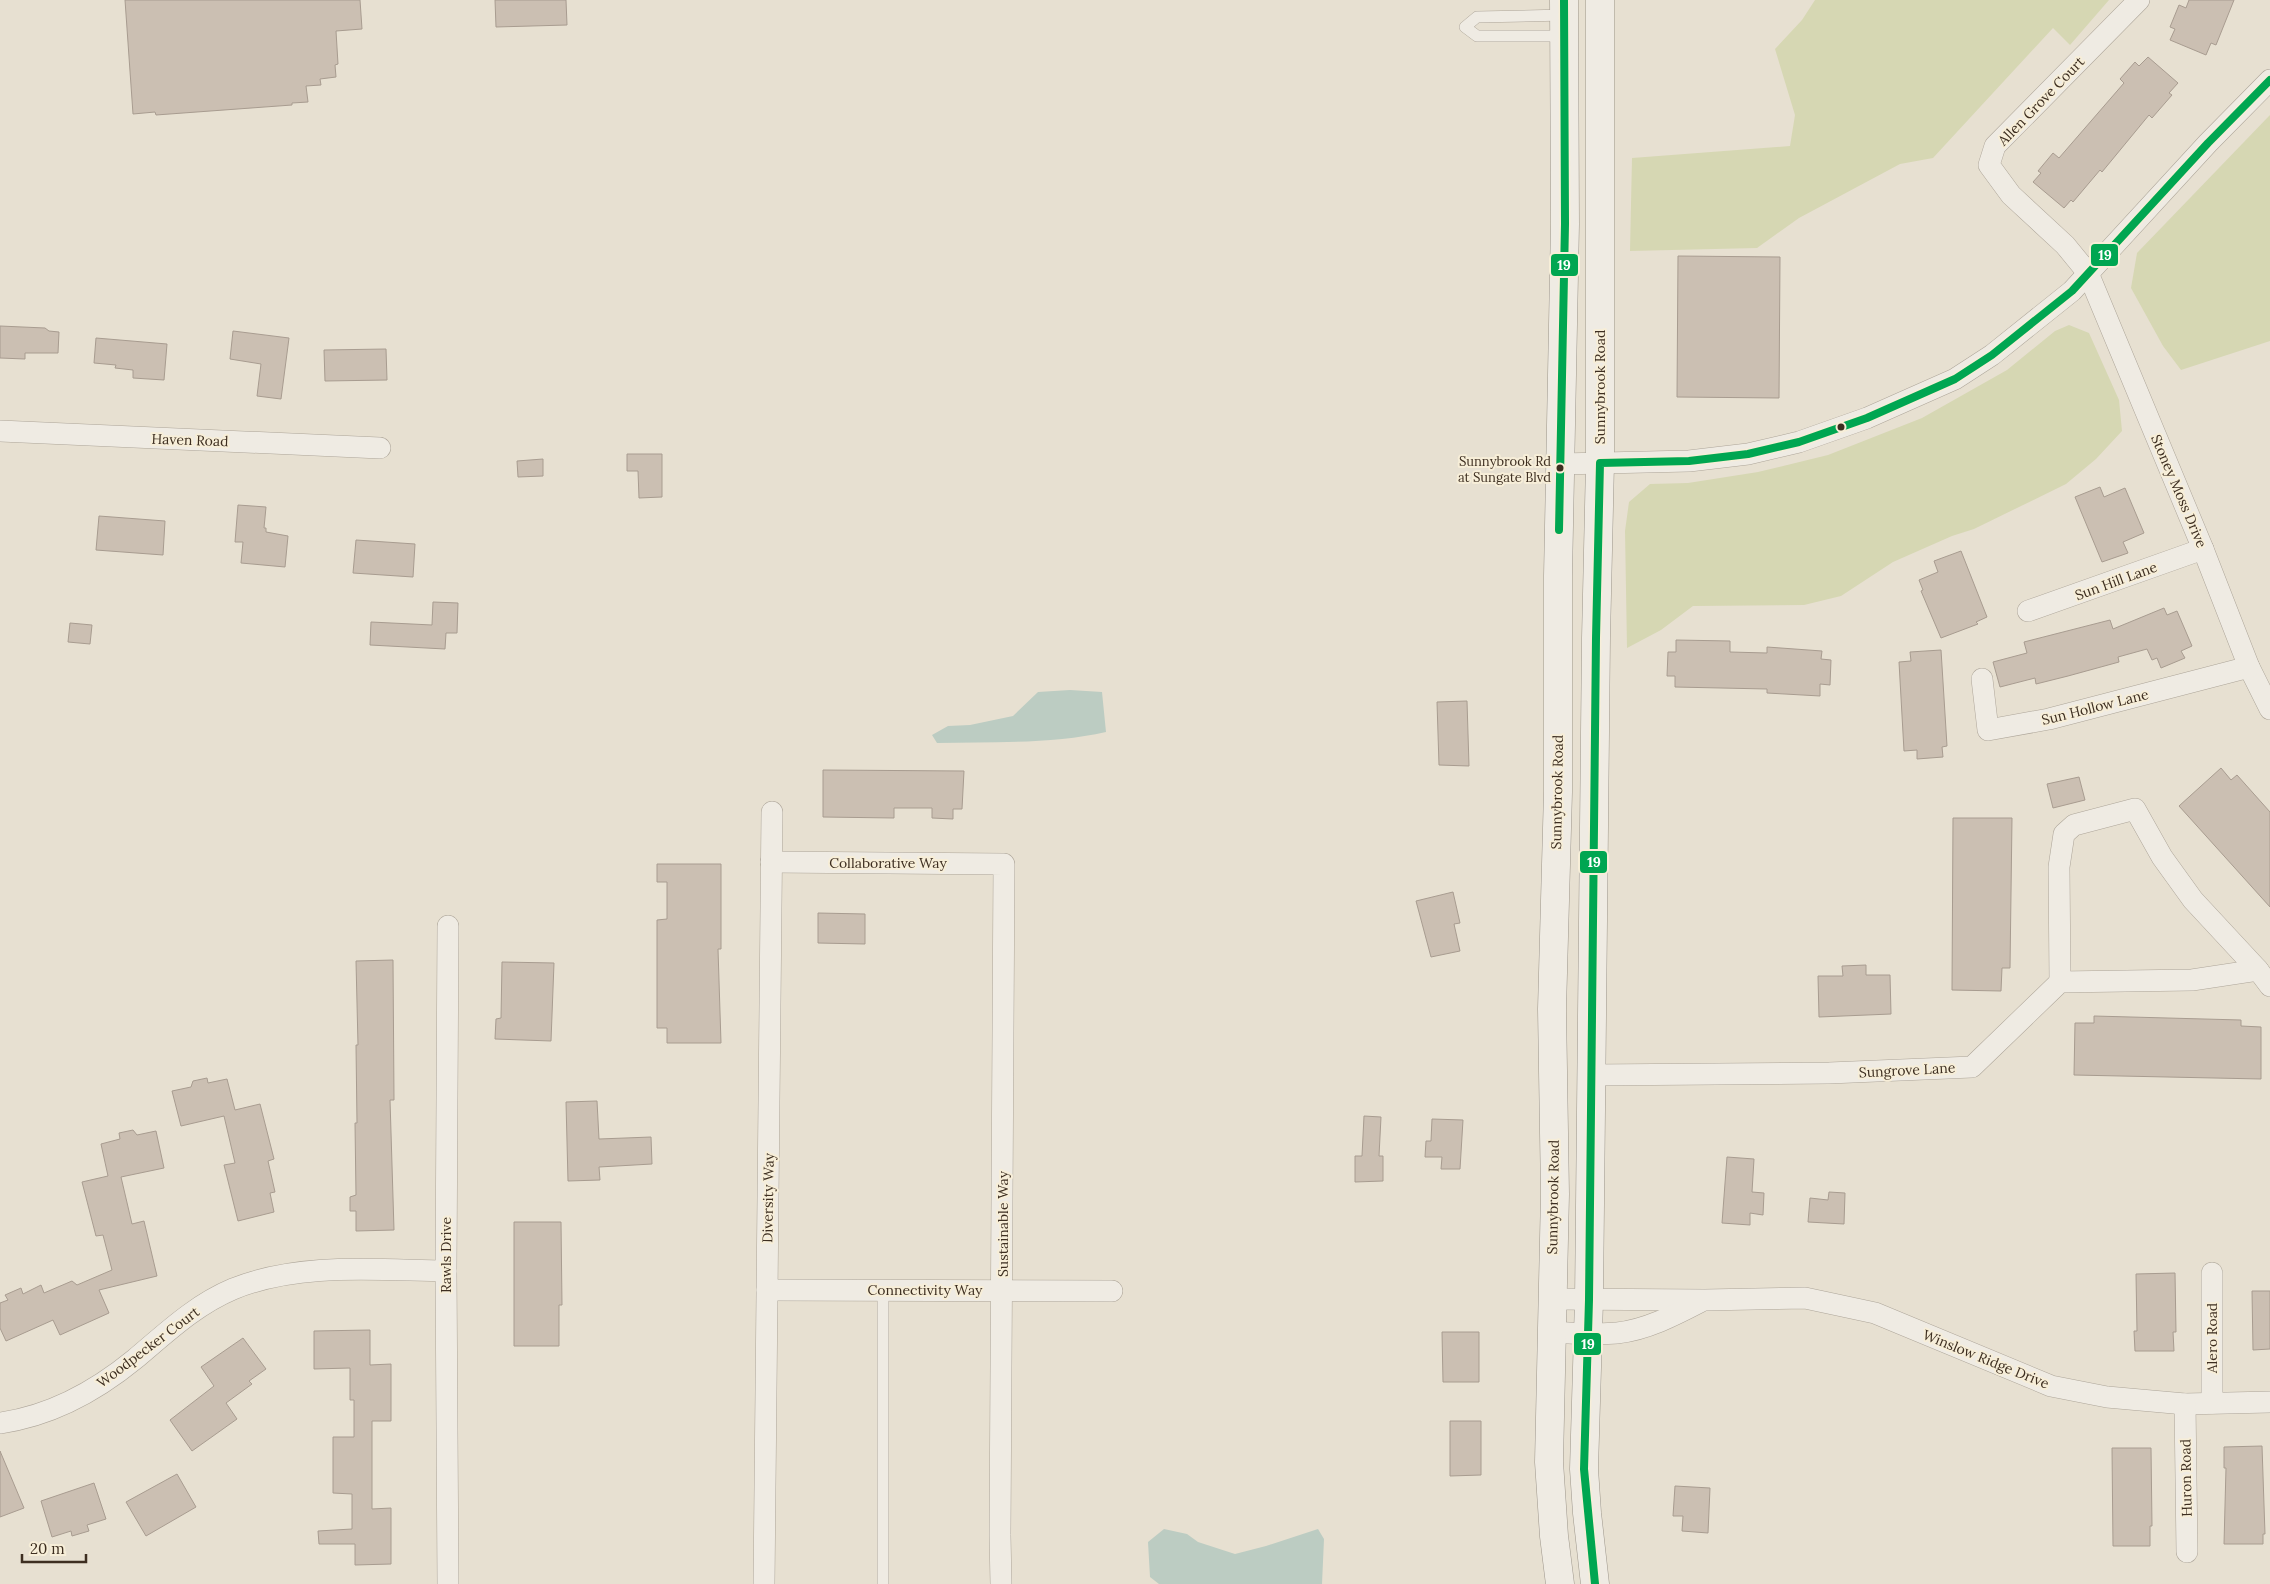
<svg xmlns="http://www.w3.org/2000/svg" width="2270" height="1584" font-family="Lora,serif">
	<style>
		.green { fill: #d6d7b3 }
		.water { fill: #bcccc2 }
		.building { fill: #cbbfb2; stroke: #a89c90 }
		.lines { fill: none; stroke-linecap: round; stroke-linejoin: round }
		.lane-casing { stroke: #ada599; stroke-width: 12 }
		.street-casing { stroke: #ada599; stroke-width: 22 }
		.secondary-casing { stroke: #9c958a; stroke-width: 29 }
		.lane { stroke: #efebe3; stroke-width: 11 }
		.street { stroke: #efebe3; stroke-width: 21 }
		.secondary { stroke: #efebe3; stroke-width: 28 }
		.bus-1-casing { stroke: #f7eed8; stroke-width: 11 }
		.bus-1 { stroke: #00a651; stroke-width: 8 }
		.bus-dot { fill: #3d2e20; stroke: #f7eed8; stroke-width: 2 }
		.labels { text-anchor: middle; stroke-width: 4; stroke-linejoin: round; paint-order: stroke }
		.bus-label { font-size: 13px; fill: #3d2e20; stroke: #f7eed8; text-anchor: end }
		.street-label { font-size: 14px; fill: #3d2e20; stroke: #f7eed8 }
		.line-badge { stroke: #f7eed8; stroke-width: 2 }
		.badge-label { font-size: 14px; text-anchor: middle; font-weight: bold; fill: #fff }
	</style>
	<rect width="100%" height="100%" fill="#e7e0d1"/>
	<!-- green -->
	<g class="green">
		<path d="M1815 0H2109L2070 45 2053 28 1933 158 1900 164 1799 218 1757 248 1630 251 1632 158 1790 146 1795 115 1775 49 1802 20Z"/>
		<path d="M2270 115V341L2181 370 2163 346 2131 288 2137 253Z"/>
		<path d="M2069 325 2089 333 2119 400 2122 431 2096 459 2066 484 1974 529 1952 536 1893 562 1841 596 1804 605 1693 606 1661 630 1627 648 1625 531 1629 502 1650 484 1688 483 1758 472 1828 455 1922 418 2007 370 2055 331Z"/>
	</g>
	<!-- water -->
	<g class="water">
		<path d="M1070 690 1102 692 1106 732C1054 744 990 742 937 743L932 735 948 726 970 725 1013 716 1038 692Z"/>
		<path d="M1164 1529 1187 1534 1198 1542 1235 1554 1266 1546 1318 1529 1324 1539 1322 1584H1159L1150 1577 1148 1542Z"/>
	</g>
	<!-- building -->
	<g class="building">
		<path d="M125 0H360L362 29 336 31 338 64 335 65 336 77 320 79 321 85 306 86 308 102 292 103V105L156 115 155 112 133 114Z"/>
		<path d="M495 0H566L567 25 496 27Z"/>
		<path d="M2189 0H2234L2216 45 2211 43 2206 55 2170 40 2175 29 2170 27 2179 5 2186 8Z"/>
		<path d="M2148 57 2178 83 2169 93 2172 95 2152 118 2149 115 2102 172 2100 170 2073 202 2071 200 2064 208 2033 182 2041 173 2038 171 2053 153 2059 158 2124 83 2120 79 2135 62 2139 66Z"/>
		<path d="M1678 256 1780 257 1779 398 1677 397Z"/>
		<path d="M0 326 45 328 49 331 59 332 58 353H25V359L0 358Z"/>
		<path d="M233 331 289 338 281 399 257 396 261 364 230 359Z"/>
		<path d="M96 338 167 344 164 380 133 378V370L115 368 116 365 94 363Z"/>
		<path d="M386 349 387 380 325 381 324 350Z"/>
		<path d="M627 454H662V497L639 498 638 471H627Z"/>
		<path d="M543 459V476L518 477 517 461Z"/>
		<path d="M2100 487 2104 497 2125 488 2144 533 2123 542 2128 553 2102 562 2075 497Z"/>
		<path d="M238 505 266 507 264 528H266V532L288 536 285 567 241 563 243 542H235Z"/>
		<path d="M99 516 165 521 163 555 96 550Z"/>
		<path d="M356 540 415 544 413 577 353 573Z"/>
		<path d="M1961 551 1987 617 1976 622 1978 624 1941 638 1921 591 1923 590 1919 580 1938 572 1934 561Z"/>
		<path d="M433 602 458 603 457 633H446L445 649 370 645 371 622 432 625Z"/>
		<path d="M2164 608 2167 615 2177 611 2192 646 2181 651 2185 658 2161 668 2157 658 2152 660 2147 649 2118 657 2119 662 2068 676 2036 684 2035 678 2000 687 1993 662 2027 653 2024 642 2110 620 2113 629Z"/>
		<path d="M70 623 92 625 90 644 68 642Z"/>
		<path d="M1676 640 1730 641V652L1767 653V647L1822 651 1821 659 1831 660 1830 685 1820 684V696L1767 693V689L1675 687V676H1667L1668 652H1676Z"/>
		<path d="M1941 650 1947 746 1942 747 1943 757 1917 759V750L1904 751 1899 662 1911 661 1910 652Z"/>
		<path d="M1467 701 1469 766 1439 765 1437 702Z"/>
		<path d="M2221 768 2231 780 2237 775 2270 812V907L2179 806Z"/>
		<path d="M823 770 964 771 962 809H953V819L932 818V808H894V818L823 817Z"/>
		<path d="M2079 777 2085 800 2053 808 2047 784Z"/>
		<path d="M1953 818H2012L2010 968H2002L2001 991 1952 990Z"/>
		<path d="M657 864H721V949H718L721 1043H667V1028H657V920L667 919V882H657Z"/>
		<path d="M1453 892 1460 923 1454 924 1460 951 1431 957 1416 901Z"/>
		<path d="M818 913 865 914V944L818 943Z"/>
		<path d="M393 960 394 1100H390L394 1230 356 1231V1211H350V1197L356 1195 355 1123H357L356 1045H358L356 961Z"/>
		<path d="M502 962 554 963 551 1041 495 1039 496 1019 501 1018Z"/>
		<path d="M1866 965V975H1890L1891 1014 1819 1017 1818 976H1843L1842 966Z"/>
		<path d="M2094 1016 2241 1020V1026L2261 1027V1079L2074 1075 2075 1023H2094Z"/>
		<path d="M207 1078 208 1083 227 1079 235 1110 260 1104 274 1159 268 1161 275 1192 270 1193 274 1212 238 1221 224 1165 235 1163 224 1116 181 1126 172 1091 191 1087 193 1081Z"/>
		<path d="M597 1101 599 1139 651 1137 652 1164 599 1167 600 1180 568 1181 566 1102Z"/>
		<path d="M1364 1116 1381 1117 1379 1156H1383V1181L1355 1182V1156H1362Z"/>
		<path d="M1432 1119 1463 1120 1460 1169H1441L1442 1157H1425L1426 1141H1431Z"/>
		<path d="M133 1130 137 1135 156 1131 164 1168 121 1177 132 1224 144 1221 157 1276 99 1290 109 1313 60 1335 53 1320 6 1341 0 1328V1303L8 1300 5 1295 21 1288 23 1294 41 1285 44 1293 72 1281 77 1285 112 1270 103 1235 96 1236 82 1182 108 1176 101 1144 120 1139 119 1133Z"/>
		<path d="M1727 1157 1754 1159 1752 1192 1764 1193 1763 1215 1750 1213V1225L1722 1223Z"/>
		<path d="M1829 1192 1845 1193 1844 1224 1808 1222 1810 1198 1828 1200Z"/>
		<path d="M514 1222H561L562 1305H559V1346H514Z"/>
		<path d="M2175 1273 2176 1332H2173L2174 1351H2135L2134 1331H2137L2136 1274Z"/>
		<path d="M2252 1291H2270V1349L2253 1350Z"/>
		<path d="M370 1330V1365L391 1364V1421H372V1509L391 1508V1564L355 1565V1544H319L318 1531 352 1529V1494L333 1493V1437H354V1400H350V1368L314 1369V1331Z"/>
		<path d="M1442 1332H1479V1382H1443Z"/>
		<path d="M243 1338 266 1369 249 1381 252 1384 226 1403 237 1419 192 1451 170 1420 214 1386 201 1367Z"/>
		<path d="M1450 1421H1481V1475L1450 1476Z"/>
		<path d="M2262 1446 2265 1534H2263V1544H2224L2226 1468H2224V1447Z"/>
		<path d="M2112 1448H2151L2152 1526H2150V1546H2113Z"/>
		<path d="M0 1451 24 1508 0 1517Z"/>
		<path d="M177 1474 196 1507 146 1536 126 1502Z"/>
		<path d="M94 1483 106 1519 87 1525 89 1531 72 1536 71 1531 52 1537 41 1501Z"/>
		<path d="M1675 1486 1710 1488 1708 1533 1682 1531 1683 1516H1673Z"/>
	</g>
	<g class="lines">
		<!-- lane casing -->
		<g class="lane-casing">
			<g id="lane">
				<path d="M1564 36H1477L1465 27 1477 17 1565 15"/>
				<path d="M883 1584V1290"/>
			</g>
		</g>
		<!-- street casing -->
		<g class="street-casing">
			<g id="street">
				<path d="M2139 0 1995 146 1989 165 2011 195 2065 245 2088 273 2203 549 2249 667 2270 709"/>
				<path d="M0 431 380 448"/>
				<path d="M1561 464 1689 461 1748 454 1799 442 1867 418 1955 379 1992 355 2072 291 2208 143 2270 80"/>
				<path d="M2028 611 2203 549"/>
				<path d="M1982 679 1988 730 2049 719 2249 667"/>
				<path d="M771 862 1004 864 1000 1535 1001 1584"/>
				<path d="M2060 982 2059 867 2064 834 2074 825 2135 809 2162 857 2193 900 2258 970"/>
				<path d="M1591 1075 1829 1073 1972 1067 2060 982 2192 980 2258 970 2270 986"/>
				<path d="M2212 1273V1403"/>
				<path d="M767 1290 1112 1291"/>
				<path d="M1552 1299 1705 1300 1805 1298 1875 1313 2051 1386 2107 1397 2185 1404 2270 1402"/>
				<path d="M1551 1332C1573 1333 1595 1335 1617 1333 1646 1330 1675 1315 1700 1302"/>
				<path d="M2185 1404 2187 1552"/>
				<path d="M0 1423C50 1416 96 1391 135 1359 166 1333 195 1305 233 1289 299 1262 375 1270 446 1271"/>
				<path d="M448 1584 446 1271 448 926"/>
				<path d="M764 1584 772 812"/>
			</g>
		</g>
		<!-- secondary casing -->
		<g class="secondary-casing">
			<g id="secondary">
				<path d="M1560 1584 1554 1536 1549 1462 1555 1194 1552 1009 1558 792V576L1565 224 1564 0"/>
				<path d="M1595 1584 1587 1513 1584 1469 1589 1300 1596 638 1600 463V0"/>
			</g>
		</g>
		<!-- lane -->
		<use href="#lane" class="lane"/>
		<!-- street -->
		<use href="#street" class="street"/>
		<!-- secondary -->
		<use href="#secondary" class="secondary"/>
		<!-- bus-1 casing -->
		<g class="bus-1-casing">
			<g id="bus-1">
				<path d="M1559 530 1565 224 1564 0"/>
				<path d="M1595 1584 1584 1469 1589 1300 1596 638 1600 463 1689 461 1748 454 1799 442 1867 418 1955 379 1992 355 2072 291 2208 143 2270 80"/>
			</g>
		</g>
		<!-- bus-1 -->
		<use href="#bus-1" class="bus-1"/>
	</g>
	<!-- markers -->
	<g class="bus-dot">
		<circle cx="1841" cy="427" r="4.5"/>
		<circle cx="1560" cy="468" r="4.5"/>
	</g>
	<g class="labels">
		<!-- bus labels -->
		<g class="bus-label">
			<text x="1551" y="466">Sunnybrook Rd<tspan x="1551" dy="16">at Sungate Blvd</tspan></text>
		</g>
		<!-- street labels -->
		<g class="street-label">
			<text transform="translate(2041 101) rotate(-46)" y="5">Allen Grove Court</text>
			<text transform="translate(1600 387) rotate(-90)" y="5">Sunnybrook Road</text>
			<text transform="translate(190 440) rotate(2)" y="5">Haven Road</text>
			<text transform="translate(2179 491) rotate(67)" y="5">Stoney Moss Drive</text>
			<text transform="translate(2116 581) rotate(-20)" y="5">Sun Hill Lane</text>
			<text transform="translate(2095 707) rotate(-14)" y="5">Sun Hollow Lane</text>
			<text transform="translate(1557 792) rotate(-89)" y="5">Sunnybrook Road</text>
			<text x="888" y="868">Collaborative Way</text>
			<text transform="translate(1907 1070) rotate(-3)" y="5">Sungrove Lane</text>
			<text transform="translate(1553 1197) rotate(-89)" y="5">Sunnybrook Road</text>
			<text transform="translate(768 1198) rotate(-89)" y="5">Diversity Way</text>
			<text transform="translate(1003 1224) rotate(-90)" y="5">Sustainable Way</text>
			<text transform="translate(446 1255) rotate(-90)" y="5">Rawls Drive</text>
			<text x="925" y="1295">Connectivity Way</text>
			<text transform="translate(2212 1338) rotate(-90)" y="5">Alero Road</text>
			<text transform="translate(148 1347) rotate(-37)" y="5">Woodpecker Court</text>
			<text transform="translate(1986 1359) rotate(22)" y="5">Winslow Ridge Drive</text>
			<text transform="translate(2186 1478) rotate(-91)" y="5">Huron Road</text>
		</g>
	</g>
	<g class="line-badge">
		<rect x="2090" y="243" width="29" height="24" rx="5" fill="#00a651"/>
		<rect x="1550" y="253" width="29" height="24" rx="5" fill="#00a651"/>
		<rect x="1579" y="850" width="29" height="24" rx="5" fill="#00a651"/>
		<rect x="1573" y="1332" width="29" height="24" rx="5" fill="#00a651"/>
	</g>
	<g class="badge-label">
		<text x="2105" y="260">19</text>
		<text x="1564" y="270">19</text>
		<text x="1594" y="867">19</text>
		<text x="1588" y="1349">19</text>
	</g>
	<!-- scale -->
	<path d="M22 1554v8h64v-8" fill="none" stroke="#3d2e20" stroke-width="2.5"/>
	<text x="30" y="1554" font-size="15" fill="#3d2e20" stroke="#f7eed8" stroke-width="4" paint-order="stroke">20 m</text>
</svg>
